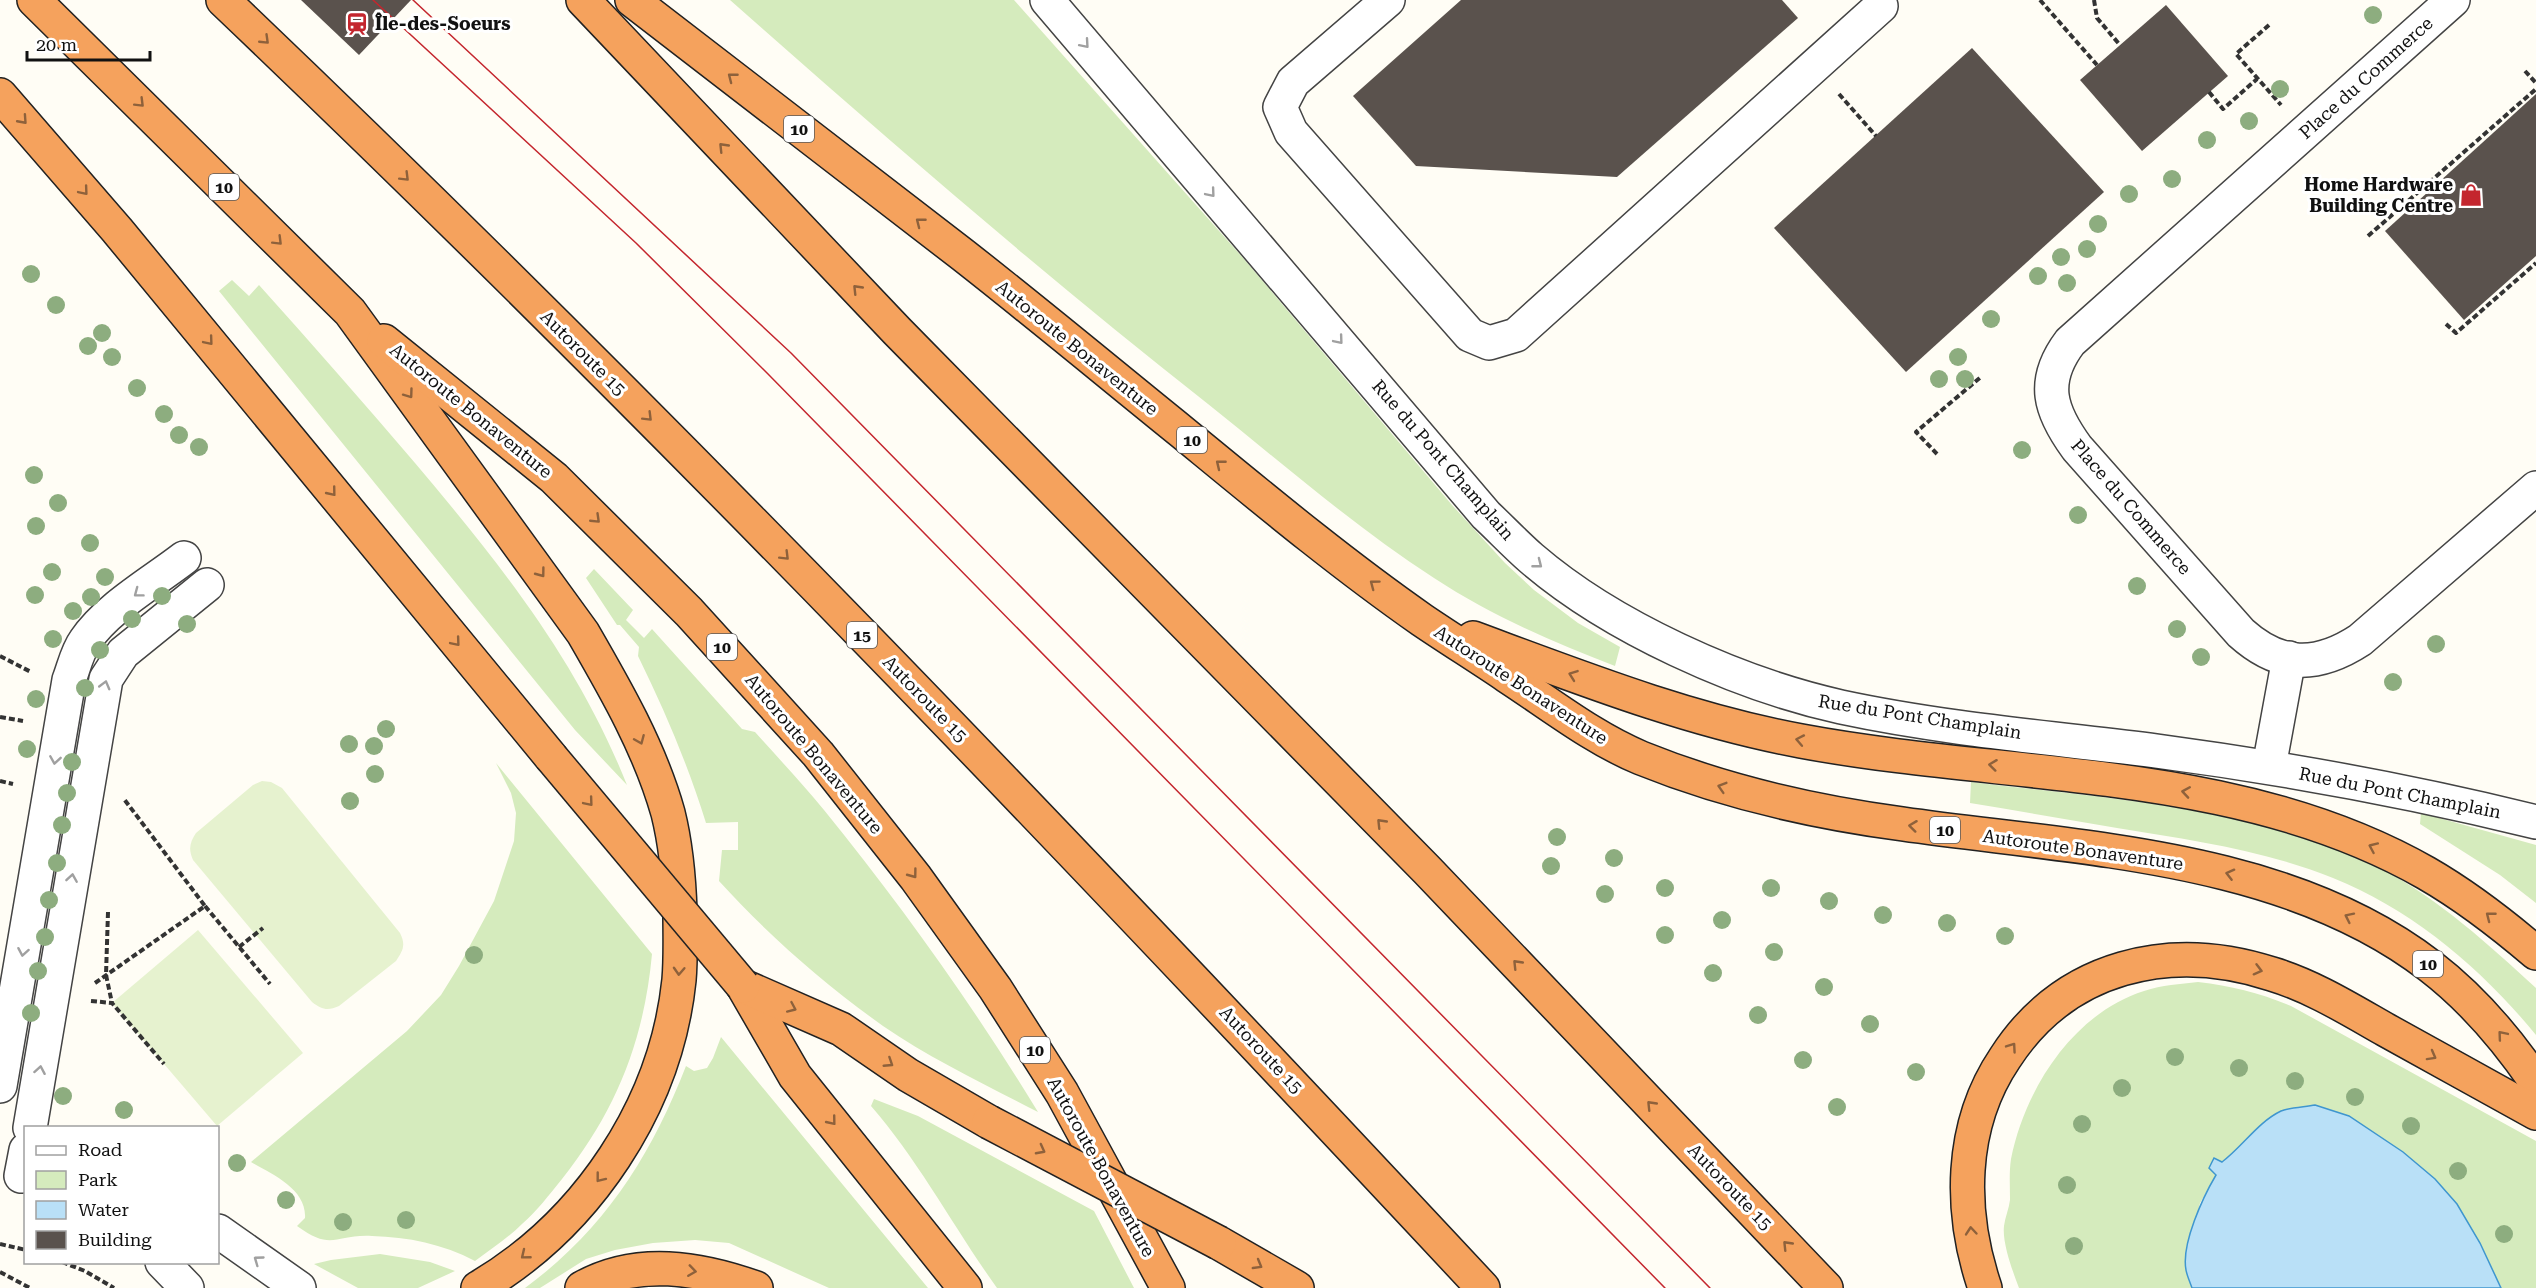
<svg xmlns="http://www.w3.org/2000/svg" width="2536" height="1288" font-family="'Roboto Serif',serif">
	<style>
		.green { fill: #d5ebbd }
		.pitch { fill: #e6f2cf }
		.water { fill: #b9e0f7; stroke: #3f96cf; stroke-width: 1.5 }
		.building { fill: #5a524d }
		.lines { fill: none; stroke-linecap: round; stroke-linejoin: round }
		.minor-casing { stroke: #444; stroke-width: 36 }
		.highway-casing { stroke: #222; stroke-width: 36 }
		.path { stroke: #333; stroke-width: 4; stroke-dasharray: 6 3; stroke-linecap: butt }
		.minor { stroke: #fff; stroke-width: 33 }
		.highway { stroke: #f5a25d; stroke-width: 33 }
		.tram { stroke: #c4262e; stroke-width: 1.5 }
		.highway-bridge-casing { stroke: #222; stroke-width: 36; stroke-linecap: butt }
		.highway-bridge { stroke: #f5a25d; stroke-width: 33 }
		.tree { fill: #8dad7f }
		.oneway { stroke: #8e613b }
		.oneway2 { stroke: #a0a0a0 }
		.labels { text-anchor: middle; stroke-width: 6; stroke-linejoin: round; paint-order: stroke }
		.shield { fill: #fff; stroke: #585858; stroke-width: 1.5 }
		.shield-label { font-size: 16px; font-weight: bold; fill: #111 }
		.poi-label { font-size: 18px; font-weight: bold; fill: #111; stroke: #fff; text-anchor: start }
		.street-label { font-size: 18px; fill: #111; stroke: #fff }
	</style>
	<rect width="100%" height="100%" fill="#fffdf5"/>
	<!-- green -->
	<g class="green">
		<path d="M730 0H1014L1244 259 1452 505 1505 563 1534 590 1578 623 1620 647 1615 666C1553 642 1490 615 1434 578 1355 527 1282 463 1208 404 1044 275 887 139 730 0Z"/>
		<path d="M232 280 249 296 259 285C312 344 364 403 415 463 501 565 577 660 627 785L575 730 219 291Z"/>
		<path d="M594 569 633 610 626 620 644 638 652 629 742 729 755 732C778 758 802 783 824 810 902 906 974 1007 1038 1112 986 1085 931 1059 883 1026 823 983 768 935 719 881L722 850H738V822L706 823C688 765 665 711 638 656L639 647 620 625H617L586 578Z"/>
		<path d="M496 763 652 954C644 1041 616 1111 562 1179 549 1195 537 1211 522 1224 508 1238 491 1249 475 1261 443 1244 408 1237 372 1236 334 1234 333 1252 297 1226L305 1218C307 1189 272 1174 251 1162L407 1031 441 995 459 966 494 901 514 841 516 813 511 793Z"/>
		<path d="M1971 782C2086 796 2204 803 2314 842 2337 850 2361 858 2382 869 2440 900 2488 944 2536 988V1035C2482 969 2413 910 2333 878 2264 850 2190 840 2117 828 2068 820 2019 811 1970 803Z"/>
		<path d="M2421 813 2536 845V903L2500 875 2420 824Z"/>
		<path d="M2198 982C2232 986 2260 993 2291 1006L2536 1141V1288H2501L2500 1284 2257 1128 2236 1151 2222 1162 2214 1158 2216 1175 2200 1203 2185 1267 2192 1288H2019C2013 1272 2002 1243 2004 1226 2005 1217 2009 1209 2010 1200 2010 1186 2009 1172 2011 1159 2025 1088 2074 1013 2144 991 2162 985 2180 984 2198 982Z"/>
		<path d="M721 1037 928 1288H829L729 1243 695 1240 653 1243 615 1250 586 1259 540 1288H525C604 1230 651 1156 686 1066L694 1071 707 1068 713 1058Z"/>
		<path d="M874 1099 918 1116 1094 1211 1134 1288H997C954 1228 919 1161 871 1106Z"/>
		<path d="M380 1254 430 1262 455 1271 418 1288H358L314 1264 331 1260Z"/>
	</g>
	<!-- pitch -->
	<g class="pitch">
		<path d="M262 781 271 782 282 788 400 933C406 945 403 950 396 961L339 1006C328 1011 322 1010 312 1002L193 860C188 849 190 842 196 833L253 785Z"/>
		<path d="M198 930 303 1053 217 1126 112 1003Z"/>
	</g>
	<!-- water -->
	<path class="water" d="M2315 1105 2349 1116 2403 1152 2435 1179 2457 1204 2480 1243 2501 1288H2192C2190 1282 2187 1276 2186 1270 2181 1244 2203 1197 2216 1175L2209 1168 2214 1158 2222 1162C2243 1146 2258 1122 2281 1111 2291 1107 2305 1107 2315 1105Z"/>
	<!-- building -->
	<g class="building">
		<path d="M301 0H411L359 55Z"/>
		<path d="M1461 0H1782L1798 18 1617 177 1416 166 1353 96Z"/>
		<path d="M2166 5 2228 76 2142 151 2080 80Z"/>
		<path d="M1972 48 2104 192 1906 372 1774 228Z"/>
		<path d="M2536 94V256L2464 320 2385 231Z"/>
	</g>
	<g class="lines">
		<!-- minor casing -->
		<g class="minor-casing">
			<g id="minor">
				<path d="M1047 0 1486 515C1501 529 1515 544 1531 558 1611 627 1738 684 1841 707 1944 729 2052 738 2157 751 2284 768 2411 791 2536 822"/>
				<path d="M1388 0 1293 82 1280 107 1291 132 1470 335 1489 343 1516 335 1881 6"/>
				<path d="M2453 0 2070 342C2040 382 2050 411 2077 448L2241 633C2280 668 2317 668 2360 640L2536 488"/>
				<path d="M2269 767 2289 658"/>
				<path d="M0 1086 69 680C74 667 77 652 85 641 107 608 153 582 184 558"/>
				<path d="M30 1128 106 679 123 653 207 585"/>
				<path d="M21 1176 26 1150"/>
				<path d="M218 1231 299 1288"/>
				<path d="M162 1262 187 1288"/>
			</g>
		</g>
		<!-- highway casing -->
		<g class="highway-casing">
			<g id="highway">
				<path d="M34 0 350 312 583 633C616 690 650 749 668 813 676 845 679 879 680 912 680 934 681 957 679 980 666 1106 587 1224 478 1288"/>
				<path d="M223 0C658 414 1073 849 1483 1288"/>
				<path d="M583 0 897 331 1427 870 1826 1288"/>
				<path d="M632 0C742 85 853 169 963 255 1037 313 1109 373 1182 432 1260 496 1339 562 1422 620 1450 639 1479 657 1507 676 1550 704 1593 738 1641 758 1725 792 1813 812 1903 824 2077 849 2285 854 2430 966 2473 999 2506 1038 2536 1082"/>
				<path d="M0 95 117 230 551 757"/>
				<path d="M384 341 554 478 689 612 818 754 916 878 995 988 1062 1093 1168 1288"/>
				<path d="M1473 638C1581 678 1688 720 1801 741 2009 780 2237 765 2426 873 2466 896 2502 924 2536 953"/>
				<path d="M743 986 795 1076 965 1288"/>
				<path d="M743 986 841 1029 908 1075 989 1122"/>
				<path d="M1219 1243 1297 1288"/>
				<path d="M582 1288C637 1257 700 1268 756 1288"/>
				<path d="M1985 1288C1959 1212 1959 1126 2005 1058 2065 965 2170 941 2272 974 2312 986 2349 1009 2386 1030 2436 1058 2486 1085 2536 1113"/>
			</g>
		</g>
		<!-- path -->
		<g class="path">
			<path d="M2040 0 2097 65"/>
			<path d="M2094 0 2097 18 2120 45"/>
			<path d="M2269 25 2236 54 2281 105"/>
			<path d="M2525 71 2536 83"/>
			<path d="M2209 92 2223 109 2257 79"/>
			<path d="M1839 94 1876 136"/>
			<path d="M2368 236 2536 89"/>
			<path d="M2446 324 2456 333 2536 263"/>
			<path d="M1937 454 1916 432 1982 376"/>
			<path d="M0 656 31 672"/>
			<path d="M0 717 23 721"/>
			<path d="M0 781 13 784"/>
			<path d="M205 906 270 984"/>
			<path d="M108 912 106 975 112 1003"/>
			<path d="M239 947 263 928"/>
			<path d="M95 983 205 906 124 799"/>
			<path d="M91 1001 112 1003 164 1064"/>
			<path d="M0 1244 26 1250"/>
			<path d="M62 1262 85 1271 114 1288"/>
			<path d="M0 1272 30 1288"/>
		</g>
		<!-- minor -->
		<use href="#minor" class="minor"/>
		<!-- highway -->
		<use href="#highway" class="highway"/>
		<!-- tram -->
		<g class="tram">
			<path d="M373 0 636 243 769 375 1665 1288"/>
			<path d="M413 0 791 353 1710 1288"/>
		</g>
		<!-- highway-bridge casing -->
		<g class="highway-bridge-casing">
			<g id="highway-bridge">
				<path d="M551 757 743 986"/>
				<path d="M989 1122 1219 1243"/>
			</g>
		</g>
		<!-- highway-bridge -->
		<use href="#highway-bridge" class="highway-bridge"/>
	</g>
	<!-- trees -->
	<g class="tree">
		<circle cx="2373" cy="15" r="9"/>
		<circle cx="2280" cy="89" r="9"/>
		<circle cx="2249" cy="121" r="9"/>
		<circle cx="2207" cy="140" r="9"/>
		<circle cx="2172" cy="179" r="9"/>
		<circle cx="2129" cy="194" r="9"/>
		<circle cx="2098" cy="224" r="9"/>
		<circle cx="2087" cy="249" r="9"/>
		<circle cx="2061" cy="257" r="9"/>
		<circle cx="31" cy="274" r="9"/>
		<circle cx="2038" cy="276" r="9"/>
		<circle cx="2067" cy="283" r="9"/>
		<circle cx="56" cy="305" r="9"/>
		<circle cx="1991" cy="319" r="9"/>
		<circle cx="102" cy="333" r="9"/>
		<circle cx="88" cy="346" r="9"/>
		<circle cx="112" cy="357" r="9"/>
		<circle cx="1958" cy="357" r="9"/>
		<circle cx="1939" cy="379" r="9"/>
		<circle cx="1965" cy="379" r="9"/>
		<circle cx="137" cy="388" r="9"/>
		<circle cx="164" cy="414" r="9"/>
		<circle cx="179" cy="435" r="9"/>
		<circle cx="199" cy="447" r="9"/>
		<circle cx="2022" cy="450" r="9"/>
		<circle cx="34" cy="475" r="9"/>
		<circle cx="58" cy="503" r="9"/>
		<circle cx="2078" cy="515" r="9"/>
		<circle cx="36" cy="526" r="9"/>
		<circle cx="90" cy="543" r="9"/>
		<circle cx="52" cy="572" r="9"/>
		<circle cx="105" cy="577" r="9"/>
		<circle cx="2137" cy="586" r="9"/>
		<circle cx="35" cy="595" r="9"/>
		<circle cx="162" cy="596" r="9"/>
		<circle cx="91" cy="597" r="9"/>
		<circle cx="73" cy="611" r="9"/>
		<circle cx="132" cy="619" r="9"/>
		<circle cx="187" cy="624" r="9"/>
		<circle cx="2177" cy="629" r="9"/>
		<circle cx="53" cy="639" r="9"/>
		<circle cx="2436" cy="644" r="9"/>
		<circle cx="100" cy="650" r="9"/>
		<circle cx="2201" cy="657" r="9"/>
		<circle cx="2393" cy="682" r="9"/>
		<circle cx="85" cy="688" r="9"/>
		<circle cx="36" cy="699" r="9"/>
		<circle cx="386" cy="729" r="9"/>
		<circle cx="349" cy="744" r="9"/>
		<circle cx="374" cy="746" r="9"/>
		<circle cx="27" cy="749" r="9"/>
		<circle cx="72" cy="762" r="9"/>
		<circle cx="375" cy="774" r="9"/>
		<circle cx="67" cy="793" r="9"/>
		<circle cx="350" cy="801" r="9"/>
		<circle cx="62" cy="825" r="9"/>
		<circle cx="1557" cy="837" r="9"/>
		<circle cx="1614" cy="858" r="9"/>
		<circle cx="57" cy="863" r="9"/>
		<circle cx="1551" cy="866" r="9"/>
		<circle cx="1665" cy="888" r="9"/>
		<circle cx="1771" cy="888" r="9"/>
		<circle cx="1605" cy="894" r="9"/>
		<circle cx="49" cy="900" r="9"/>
		<circle cx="1829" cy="901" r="9"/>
		<circle cx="1883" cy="915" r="9"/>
		<circle cx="1722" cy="920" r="9"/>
		<circle cx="1947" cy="923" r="9"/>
		<circle cx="1665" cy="935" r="9"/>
		<circle cx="2005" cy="936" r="9"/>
		<circle cx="45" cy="937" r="9"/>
		<circle cx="1774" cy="952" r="9"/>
		<circle cx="474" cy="955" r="9"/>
		<circle cx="38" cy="971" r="9"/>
		<circle cx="1713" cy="973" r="9"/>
		<circle cx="1824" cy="987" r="9"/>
		<circle cx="31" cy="1013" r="9"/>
		<circle cx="1758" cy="1015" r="9"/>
		<circle cx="1870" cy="1024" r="9"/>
		<circle cx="2175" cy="1057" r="9"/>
		<circle cx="1803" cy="1060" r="9"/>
		<circle cx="2239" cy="1068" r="9"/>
		<circle cx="1916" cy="1072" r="9"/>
		<circle cx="2295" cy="1081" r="9"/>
		<circle cx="2122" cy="1088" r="9"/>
		<circle cx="63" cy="1096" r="9"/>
		<circle cx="2355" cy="1097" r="9"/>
		<circle cx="1837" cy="1107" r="9"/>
		<circle cx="124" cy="1110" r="9"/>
		<circle cx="2082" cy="1124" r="9"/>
		<circle cx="2411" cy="1126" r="9"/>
		<circle cx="237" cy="1163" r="9"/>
		<circle cx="2458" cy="1171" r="9"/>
		<circle cx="2067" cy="1185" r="9"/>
		<circle cx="286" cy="1200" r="9"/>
		<circle cx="406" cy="1220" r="9"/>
		<circle cx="343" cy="1222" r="9"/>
		<circle cx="2504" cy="1234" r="9"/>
		<circle cx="2074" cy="1246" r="9"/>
	</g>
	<!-- one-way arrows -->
	<defs><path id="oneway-chevron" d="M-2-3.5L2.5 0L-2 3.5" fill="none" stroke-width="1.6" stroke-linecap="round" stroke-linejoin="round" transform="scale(1.5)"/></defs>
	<g class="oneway">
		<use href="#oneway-chevron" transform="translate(265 40) rotate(44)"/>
		<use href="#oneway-chevron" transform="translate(732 77) rotate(-142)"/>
		<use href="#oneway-chevron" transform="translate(140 103) rotate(45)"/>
		<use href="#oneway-chevron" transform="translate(23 120) rotate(48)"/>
		<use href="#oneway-chevron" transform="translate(723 147) rotate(-134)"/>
		<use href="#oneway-chevron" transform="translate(405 177) rotate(45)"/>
		<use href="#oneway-chevron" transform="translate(84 191) rotate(50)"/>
		<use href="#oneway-chevron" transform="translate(920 222) rotate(-142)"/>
		<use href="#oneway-chevron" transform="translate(278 241) rotate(45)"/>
		<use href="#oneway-chevron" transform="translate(857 289) rotate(-134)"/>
		<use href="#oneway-chevron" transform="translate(209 341) rotate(50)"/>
		<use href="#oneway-chevron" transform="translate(409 394) rotate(54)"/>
		<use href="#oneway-chevron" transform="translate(648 417) rotate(45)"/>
		<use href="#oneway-chevron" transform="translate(1220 464) rotate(-141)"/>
		<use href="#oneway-chevron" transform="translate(332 492) rotate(51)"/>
		<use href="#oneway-chevron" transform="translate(596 519) rotate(44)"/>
		<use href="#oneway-chevron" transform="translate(785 556) rotate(45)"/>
		<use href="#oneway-chevron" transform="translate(541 573) rotate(53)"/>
		<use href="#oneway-chevron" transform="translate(1374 584) rotate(-143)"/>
		<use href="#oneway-chevron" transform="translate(456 642) rotate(50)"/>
		<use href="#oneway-chevron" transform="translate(1573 675) rotate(-160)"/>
		<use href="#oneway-chevron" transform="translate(640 740) rotate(67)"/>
		<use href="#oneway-chevron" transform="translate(1800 740) rotate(-169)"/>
		<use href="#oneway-chevron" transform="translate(1993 765) rotate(-173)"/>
		<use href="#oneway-chevron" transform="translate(1722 787) rotate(-163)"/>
		<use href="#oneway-chevron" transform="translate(2186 792) rotate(-171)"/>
		<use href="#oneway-chevron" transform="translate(589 802) rotate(50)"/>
		<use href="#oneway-chevron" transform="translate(1381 823) rotate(-134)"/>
		<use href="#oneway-chevron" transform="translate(1913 826) rotate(-173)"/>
		<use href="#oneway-chevron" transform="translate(2373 847) rotate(-156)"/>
		<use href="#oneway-chevron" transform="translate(913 874) rotate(53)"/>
		<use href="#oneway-chevron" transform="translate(2230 874) rotate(-166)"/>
		<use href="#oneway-chevron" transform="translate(2490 916) rotate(-142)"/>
		<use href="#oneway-chevron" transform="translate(2349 917) rotate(-154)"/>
		<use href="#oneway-chevron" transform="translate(1517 964) rotate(-134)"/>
		<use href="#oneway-chevron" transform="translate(2258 970) rotate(15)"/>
		<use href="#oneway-chevron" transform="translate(679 971) rotate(93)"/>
		<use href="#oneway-chevron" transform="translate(792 1008) rotate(24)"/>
		<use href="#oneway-chevron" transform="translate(2502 1035) rotate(-130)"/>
		<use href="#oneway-chevron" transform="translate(2012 1047) rotate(-55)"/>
		<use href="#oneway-chevron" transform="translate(2432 1056) rotate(29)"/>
		<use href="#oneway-chevron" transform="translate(889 1063) rotate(33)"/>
		<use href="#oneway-chevron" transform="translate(1651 1105) rotate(-134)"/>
		<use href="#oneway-chevron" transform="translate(832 1121) rotate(51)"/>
		<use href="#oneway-chevron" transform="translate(1041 1150) rotate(28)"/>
		<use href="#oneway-chevron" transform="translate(600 1178) rotate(128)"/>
		<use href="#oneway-chevron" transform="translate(1971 1231) rotate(-95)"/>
		<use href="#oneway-chevron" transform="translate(1787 1245) rotate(-134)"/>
		<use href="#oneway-chevron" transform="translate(525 1255) rotate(141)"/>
		<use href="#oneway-chevron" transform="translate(1258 1265) rotate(30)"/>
		<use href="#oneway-chevron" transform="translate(692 1271) rotate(8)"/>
	</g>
	<g class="oneway2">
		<use href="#oneway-chevron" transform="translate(1085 44) rotate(49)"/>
		<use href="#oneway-chevron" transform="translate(1211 193) rotate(50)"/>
		<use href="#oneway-chevron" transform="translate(1339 340) rotate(50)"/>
		<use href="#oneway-chevron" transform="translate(1538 564) rotate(38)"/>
		<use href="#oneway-chevron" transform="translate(138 593) rotate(143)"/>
		<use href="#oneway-chevron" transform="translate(105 685) rotate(-75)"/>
		<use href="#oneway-chevron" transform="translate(55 760) rotate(99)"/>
		<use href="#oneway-chevron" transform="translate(72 878) rotate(-81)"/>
		<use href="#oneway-chevron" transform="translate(23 952) rotate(100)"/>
		<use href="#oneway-chevron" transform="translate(40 1070) rotate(-80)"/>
		<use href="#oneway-chevron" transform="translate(258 1260) rotate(-144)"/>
	</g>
	<!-- icons -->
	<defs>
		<g id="station-bare" transform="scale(1.8)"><path d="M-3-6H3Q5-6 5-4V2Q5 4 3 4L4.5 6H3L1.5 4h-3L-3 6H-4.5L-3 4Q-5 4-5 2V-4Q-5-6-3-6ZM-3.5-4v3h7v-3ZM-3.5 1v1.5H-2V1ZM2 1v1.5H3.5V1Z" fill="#c4262e" stroke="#fff" stroke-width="2.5" paint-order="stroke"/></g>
		<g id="shop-bare" transform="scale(1.8)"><path d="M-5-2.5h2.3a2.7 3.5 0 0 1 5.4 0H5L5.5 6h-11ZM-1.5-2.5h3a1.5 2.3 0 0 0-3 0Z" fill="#c4262e" stroke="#fff" stroke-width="2.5" paint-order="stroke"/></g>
	</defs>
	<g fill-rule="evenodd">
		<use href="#station-bare" x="357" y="24"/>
		<use href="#shop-bare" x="2471" y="195"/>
	</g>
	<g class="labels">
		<!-- shield labels -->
		<g class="shield">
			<rect x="784" y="116" width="30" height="26" rx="4.5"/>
			<rect x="209" y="174" width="30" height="26" rx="4.5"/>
			<rect x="1177" y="427" width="30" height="26" rx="4.5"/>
			<rect x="847" y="622" width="30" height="26" rx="4.5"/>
			<rect x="707" y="634" width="30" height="26" rx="4.5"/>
			<rect x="1930" y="817" width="30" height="26" rx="4.5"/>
			<rect x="2413" y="951" width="30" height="26" rx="4.5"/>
			<rect x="1020" y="1037" width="30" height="26" rx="4.5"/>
		</g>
		<g class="shield-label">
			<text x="799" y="135">10</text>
			<text x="224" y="193">10</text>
			<text x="1192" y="446">10</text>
			<text x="862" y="641">15</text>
			<text x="722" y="653">10</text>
			<text x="1945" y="836">10</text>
			<text x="2428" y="970">10</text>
			<text x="1035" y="1056">10</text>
		</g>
		<!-- poi labels -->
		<g class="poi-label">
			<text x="375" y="30">Île-des-Soeurs</text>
			<text x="2453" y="191" text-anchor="end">Home Hardware<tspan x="2453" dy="21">Building Centre</tspan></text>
		</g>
		<!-- street labels -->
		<g class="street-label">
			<text transform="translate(2366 78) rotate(-42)" y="6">Place du Commerce</text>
			<text transform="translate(1077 348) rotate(39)" y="6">Autoroute Bonaventure</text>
			<text transform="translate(583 353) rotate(45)" y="6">Autoroute 15</text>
			<text transform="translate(471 411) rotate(39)" y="6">Autoroute Bonaventure</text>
			<text transform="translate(1443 460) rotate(49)" y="6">Rue du Pont Champlain</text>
			<text transform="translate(2131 507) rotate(49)" y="6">Place du Commerce</text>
			<text transform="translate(1521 685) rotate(33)" y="6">Autoroute Bonaventure</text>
			<text transform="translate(925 699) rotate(46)" y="6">Autoroute 15</text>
			<text transform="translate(1920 717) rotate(9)" y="6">Rue du Pont Champlain</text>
			<text transform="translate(814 754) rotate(50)" y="6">Autoroute Bonaventure</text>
			<text transform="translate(2400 793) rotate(11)" y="6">Rue du Pont Champlain</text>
			<text transform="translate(2083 850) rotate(8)" y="6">Autoroute Bonaventure</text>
			<text transform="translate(1261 1050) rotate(47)" y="6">Autoroute 15</text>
			<text transform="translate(1101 1167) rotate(61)" y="6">Autoroute Bonaventure</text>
			<text transform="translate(1730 1187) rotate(46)" y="6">Autoroute 15</text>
		</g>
	</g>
	<!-- legend -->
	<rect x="24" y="1126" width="195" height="138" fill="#ffffff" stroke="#a0a0a0" stroke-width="1.5"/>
	<rect x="36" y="1146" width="30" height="9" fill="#ffffff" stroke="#a0a0a0" stroke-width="1.5"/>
	<text x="78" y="1156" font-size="18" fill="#111111">Road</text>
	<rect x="36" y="1171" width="30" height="18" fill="#d5ebbd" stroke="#a0a0a0" stroke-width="1.5"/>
	<text x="78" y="1186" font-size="18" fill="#111111">Park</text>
	<rect x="36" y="1201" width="30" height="18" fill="#b9e0f7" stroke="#a0a0a0" stroke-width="1.5"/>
	<text x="78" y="1216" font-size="18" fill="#111111">Water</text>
	<rect x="36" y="1231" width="30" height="18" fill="#5a524d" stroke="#a0a0a0" stroke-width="1.5"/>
	<text x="78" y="1246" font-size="18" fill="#111111">Building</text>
	<!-- scale -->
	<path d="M27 51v9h123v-9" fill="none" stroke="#111111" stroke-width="3"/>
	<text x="36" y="51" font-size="18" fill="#111111" stroke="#ffffff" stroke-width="4.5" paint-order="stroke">20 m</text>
</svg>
